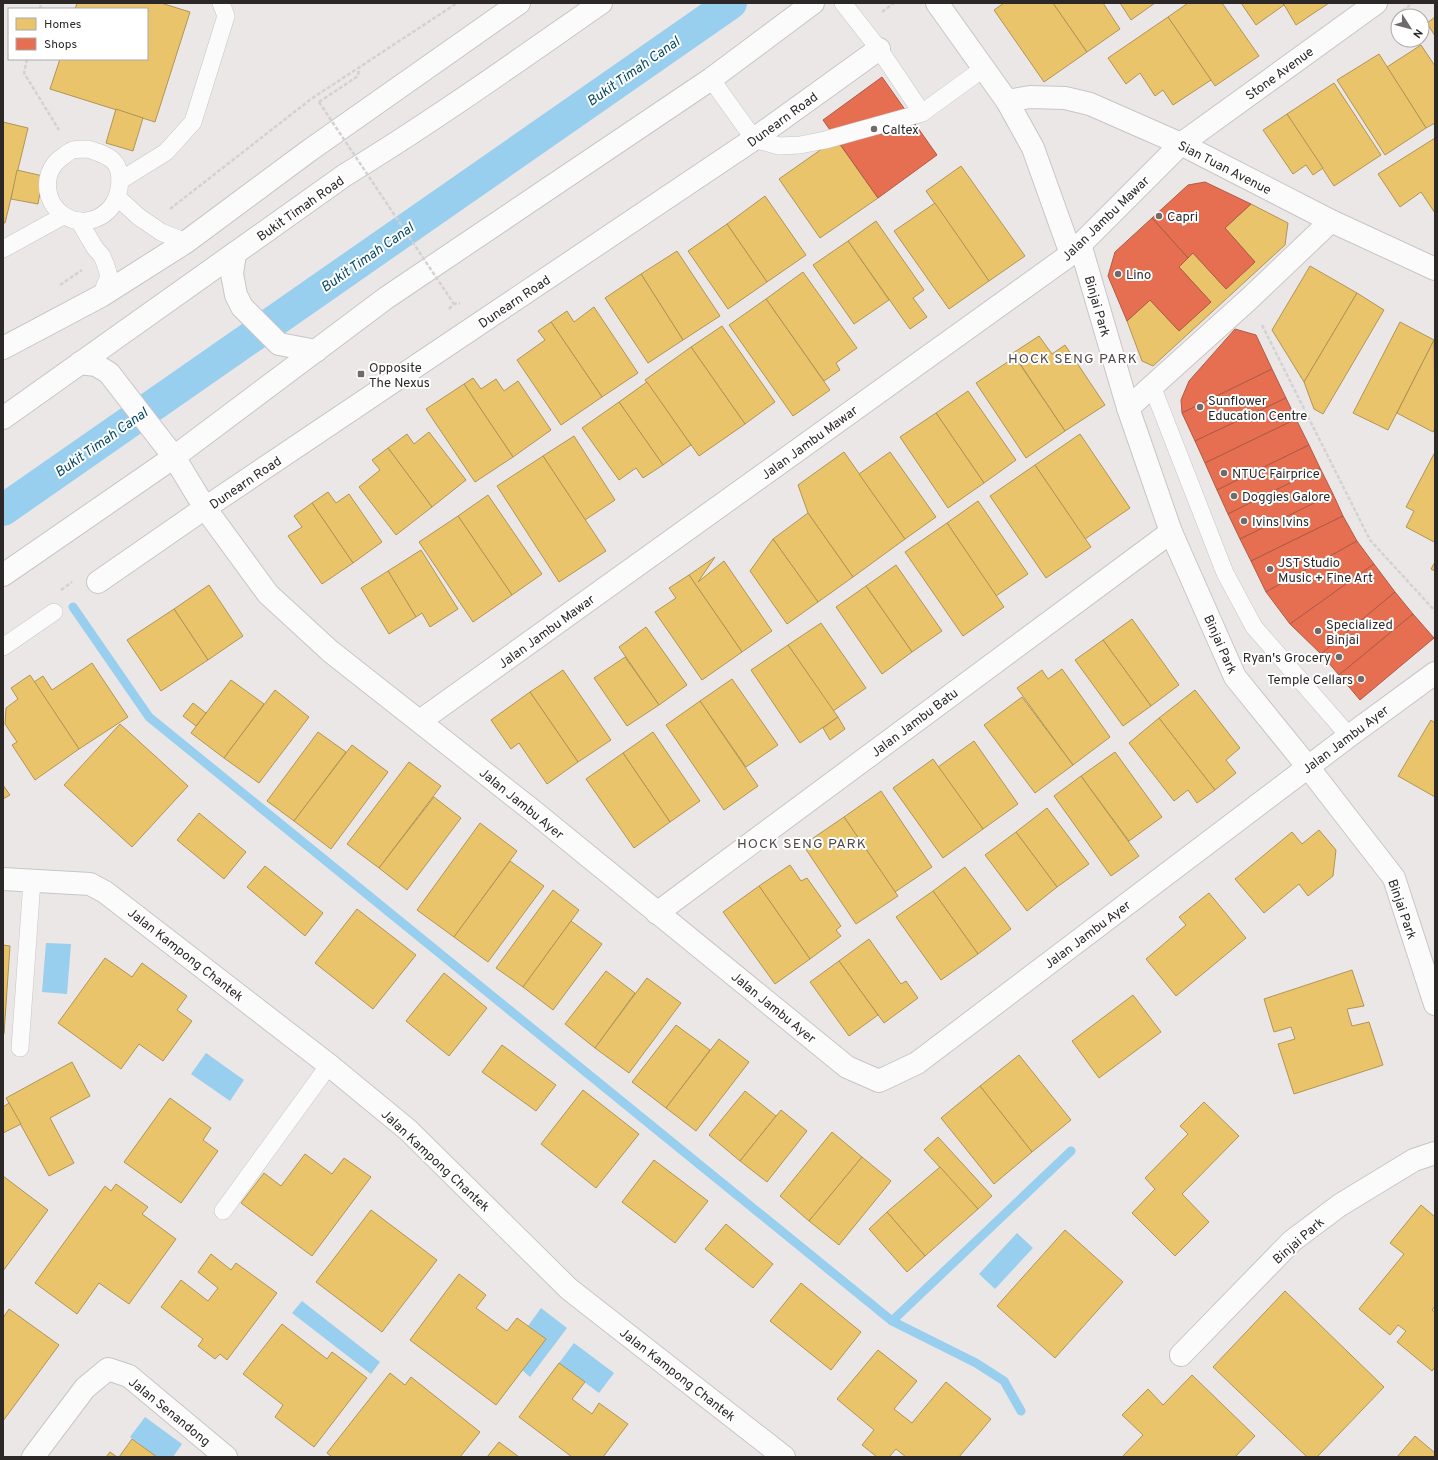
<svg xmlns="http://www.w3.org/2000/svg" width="1438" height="1460" font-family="Overpass,sans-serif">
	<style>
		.water { fill: #98ceee }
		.homes { fill: #e9c46a; stroke: #b09556 }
		.shops { fill: #e76f51; stroke: #af5a45 }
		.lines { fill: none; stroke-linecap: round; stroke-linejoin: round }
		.stream { stroke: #98ceee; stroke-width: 9 }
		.canal { stroke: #98ceee; stroke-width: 32 }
		.service-casing { stroke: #c9c5c5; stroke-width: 18 }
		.minor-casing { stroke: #c9c5c5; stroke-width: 24 }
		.trunk-casing { stroke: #c9c5c5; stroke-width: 24 }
		.path { stroke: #d2d2d2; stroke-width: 2.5; stroke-dasharray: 4 2; stroke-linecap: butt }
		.service { stroke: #fcfbfb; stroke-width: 17 }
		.minor { stroke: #fcfbfb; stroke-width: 22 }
		.trunk { stroke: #fcfbfb; stroke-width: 22 }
		.path-bridge { stroke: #d2d2d2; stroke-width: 2.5; stroke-dasharray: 4 2; stroke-linecap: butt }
		.poi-dot { fill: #6f6b6b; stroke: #fff; stroke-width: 1.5 }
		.labels { text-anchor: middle; stroke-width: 4; stroke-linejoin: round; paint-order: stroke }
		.street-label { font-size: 13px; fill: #2c2828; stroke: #fff }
		.poi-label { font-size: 13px; fill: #2c2828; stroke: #fff; text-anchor: start }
		.water-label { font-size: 14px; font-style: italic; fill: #024765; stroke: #fff }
		.neighbourhood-label { font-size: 14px; letter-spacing: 1px; fill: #504949; stroke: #fff }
	</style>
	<rect width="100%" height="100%" fill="#ece7e7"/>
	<!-- water -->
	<g class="water">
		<path d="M46 943 71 944 67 994 42 992Z"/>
		<path d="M206 1053 244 1080 230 1101 191 1074Z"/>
		<path d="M1017 1233 1033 1248 995 1289 979 1274Z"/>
		<path d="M302 1301 380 1362 371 1374 292 1313Z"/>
		<path d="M541 1308 567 1328 530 1377 522 1370 545 1339 528 1326Z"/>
		<path d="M574 1343 614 1373 599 1393 559 1363Z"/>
		<path d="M145 1417 182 1444 173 1457H157L130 1437Z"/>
	</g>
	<!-- homes -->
	<g class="homes">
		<path d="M77 3H161L190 12 155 122 50 89 60 59H147V9H75Z"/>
		<path d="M1004 3H1053L1087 52 1044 82 994 10Z"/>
		<path d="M1053 3H1103L1120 29 1087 52Z"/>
		<path d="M1120 3H1155L1131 20Z"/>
		<path d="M1188 3H1222L1259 56 1215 86 1168 17Z"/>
		<path d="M1241 3H1283L1284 5 1256 25Z"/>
		<path d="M1283 3H1329L1296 25Z"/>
		<path d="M1168 17 1211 80 1173 105 1163 90 1155 96 1140 73 1126 84 1108 58Z"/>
		<path d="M1435 17V36L1427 23Z"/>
		<path d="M1421 45 1435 66V123L1426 128 1387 67Z"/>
		<path d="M1379 54 1426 128 1385 155 1337 80Z"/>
		<path d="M1334 83 1381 155 1334 186 1287 114Z"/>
		<path d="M116 109 143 118 133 151 106 143Z"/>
		<path d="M1287 114 1323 168 1313 175 1306 165 1293 174 1263 130Z"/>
		<path d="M3 122 28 128 5 223H3Z"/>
		<path d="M1435 138V213L1421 192 1400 207 1378 174Z"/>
		<path d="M836 139 878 198 820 238 779 179Z"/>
		<path d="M961 166 1025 256 989 281 926 191Z"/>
		<path d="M17 170 43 176 38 204 11 199Z"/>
		<path d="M765 196 806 255 767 282 727 224Z"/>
		<path d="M935 203 989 281 949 309 894 231Z"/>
		<path d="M1251 204 1288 223 1285 245 1153 366 1142 361 1127 321 1150 300 1179 331 1211 302 1179 267 1193 253 1226 289 1255 262 1225 228Z"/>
		<path d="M876 221 924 290 913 298 927 317 910 329 848 241Z"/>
		<path d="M727 224 767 282 728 309 688 251Z"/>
		<path d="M848 241 889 300 854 324 813 265Z"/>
		<path d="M677 251 720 316 683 340 641 274Z"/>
		<path d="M1310 266 1357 293 1304 382 1272 330Z"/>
		<path d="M803 272 857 348 836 363 840 370 824 381 766 299Z"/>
		<path d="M641 274 683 340 648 363 605 298Z"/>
		<path d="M1357 293 1384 310 1323 414 1314 409 1304 382Z"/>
		<path d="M766 299 830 390 793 416 729 325Z"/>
		<path d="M594 307 638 373 602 397 551 322 567 311 574 322Z"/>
		<path d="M551 322 602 397 561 425 517 360 545 340 538 331Z"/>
		<path d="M1400 322 1434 340 1388 430 1353 413Z"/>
		<path d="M722 326 775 402 745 424 691 347Z"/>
		<path d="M1039 336 1052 354 1065 345 1105 405 1065 431 1013 353Z"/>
		<path d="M1434 340 1435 428 1433 432 1397 413Z"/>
		<path d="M691 347 745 424 699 456 645 380Z"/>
		<path d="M1015 357 1065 431 1026 458 976 383Z"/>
		<path d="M473 378 481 389 496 379 504 391 518 381 551 430 513 457 464 384Z"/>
		<path d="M647 382 691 445 663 465 619 402Z"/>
		<path d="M464 384 513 457 475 482 426 409Z"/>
		<path d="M968 391 1016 460 984 483 936 413Z"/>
		<path d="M619 402 663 465 643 478 636 468 619 480 582 428Z"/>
		<path d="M936 413 984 483 948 508 900 437Z"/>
		<path d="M429 432 466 480 432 507 388 448 407 434 414 444Z"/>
		<path d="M1080 434 1130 508 1085 539 1035 465Z"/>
		<path d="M574 436 615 500 585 520 543 456Z"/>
		<path d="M388 448 432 507 396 535 359 487 380 470 372 460Z"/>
		<path d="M844 452 905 539 853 577 808 513 798 485Z"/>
		<path d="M890 452 936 517 905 539 859 474Z"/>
		<path d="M1435 452V540L1434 542 1406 527 1414 511 1406 507Z"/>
		<path d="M543 456 606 551 559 582 497 486Z"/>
		<path d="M1035 465 1091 547 1046 578 990 496Z"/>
		<path d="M328 492 336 503 349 494 382 542 353 563 312 503Z"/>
		<path d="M488 495 542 574 512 595 458 516Z"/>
		<path d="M978 501 1028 574 996 596 947 523Z"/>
		<path d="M312 503 353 563 322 584 288 536 302 527 294 516Z"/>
		<path d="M808 513 853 577 818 602 773 539Z"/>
		<path d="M458 516 512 595 473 622 419 542Z"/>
		<path d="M947 523 1004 607 963 636 905 552Z"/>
		<path d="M773 539 818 602 787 624 750 571Z"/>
		<path d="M421 550 458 609 430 627 422 613 416 617 388 571Z"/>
		<path d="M715 557 698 582 724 561 772 631 742 652 689 575Z"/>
		<path d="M1435 562V571L1431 569Z"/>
		<path d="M896 565 942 631 912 652 866 586Z"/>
		<path d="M388 571 416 617 389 634 361 588Z"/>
		<path d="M689 575 742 652 702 680 655 612 676 598 669 588Z"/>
		<path d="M209 585 243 636 208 660 174 609Z"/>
		<path d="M866 586 912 652 882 674 836 607Z"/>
		<path d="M174 609 208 660 161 691 127 640Z"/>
		<path d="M1132 619 1179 685 1151 706 1103 640Z"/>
		<path d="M821 623 866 688 833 711 788 645Z"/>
		<path d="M646 627 687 685 659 705 619 647Z"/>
		<path d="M1103 640 1151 706 1123 726 1075 660Z"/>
		<path d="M788 645 838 717 800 743 751 670Z"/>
		<path d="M625 657 659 705 627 726 594 678Z"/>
		<path d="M92 663 128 717 79 749 34 682 43 676 52 690Z"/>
		<path d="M1062 669 1110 737 1073 765 1017 688 1042 670 1048 679Z"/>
		<path d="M563 670 611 740 578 762 530 692Z"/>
		<path d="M30 675 79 749 35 780 12 745 17 742 5 724 6 708 18 699 11 688Z"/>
		<path d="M732 679 778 745 746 767 700 701Z"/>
		<path d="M231 680 264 704 224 758 191 733Z"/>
		<path d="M275 690 309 717 259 783 224 758Z"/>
		<path d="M1195 690 1240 748 1226 760 1236 773 1215 790 1159 718Z"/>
		<path d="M530 692 578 762 547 784 519 743 511 749 491 720Z"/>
		<path d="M1022 697 1073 765 1035 793 984 725Z"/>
		<path d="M700 701 758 786 724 810 666 725Z"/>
		<path d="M193 703 206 713 196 726 183 716Z"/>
		<path d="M838 717 845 729 830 740 823 728Z"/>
		<path d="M1159 718 1215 790 1197 803 1188 790 1174 801 1129 743Z"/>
		<path d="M1431 720 1435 723V797L1398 776Z"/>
		<path d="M120 724 188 786 132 847 64 785Z"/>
		<path d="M318 732 346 752 294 821 267 801Z"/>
		<path d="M653 732 700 801 670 822 623 753Z"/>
		<path d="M974 741 1018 804 983 829 938 767Z"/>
		<path d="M352 745 388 772 331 849 294 821Z"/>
		<path d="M1115 752 1162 817 1129 841 1081 776Z"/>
		<path d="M623 753 670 822 634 848 586 779Z"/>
		<path d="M933 759 983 829 943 858 893 788Z"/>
		<path d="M409 762 441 786 379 868 347 844Z"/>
		<path d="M1081 776 1139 856 1111 876 1054 796Z"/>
		<path d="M3 785 10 795 3 799Z"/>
		<path d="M881 791 932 867 895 892 844 817Z"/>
		<path d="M434 797 461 818 407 890 379 868Z"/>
		<path d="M1047 808 1089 864 1057 887 1016 832Z"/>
		<path d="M199 813 246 852 224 879 177 840Z"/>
		<path d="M844 817 898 896 856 924 803 845Z"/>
		<path d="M480 823 517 851 454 937 417 910Z"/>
		<path d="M1319 830 1336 850 1333 876 1308 896 1299 884 1264 913 1235 879 1292 832 1302 844Z"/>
		<path d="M1016 832 1057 887 1027 911 985 855Z"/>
		<path d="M510 861 544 886 488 962 454 937Z"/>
		<path d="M790 865 801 881 807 878 841 926 836 930 841 936 810 959 759 886Z"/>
		<path d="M265 866 323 913 305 936 247 887Z"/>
		<path d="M965 867 1011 929 978 954 933 891Z"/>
		<path d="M759 886 810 959 775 984 723 912Z"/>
		<path d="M553 890 579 910 523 987 496 968Z"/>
		<path d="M933 891 978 954 941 980 896 917Z"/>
		<path d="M1209 893 1246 938 1176 996 1146 959 1186 925 1179 917Z"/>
		<path d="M357 909 416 955 373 1009 315 963Z"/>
		<path d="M571 921 602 944 553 1010 523 987Z"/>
		<path d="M869 939 901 984 906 981 918 998 884 1023 839 961Z"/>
		<path d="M3 945 10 946 4 1034 3 1033Z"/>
		<path d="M105 958 132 977 142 963 187 996 177 1010 192 1021 163 1061 139 1044 121 1069 58 1023Z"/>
		<path d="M839 961 878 1015 849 1036 810 982Z"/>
		<path d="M1352 970 1364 1006 1347 1009 1352 1026 1369 1022 1383 1065 1294 1094 1278 1044 1295 1039 1291 1027 1274 1032 1264 999Z"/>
		<path d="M606 971 635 993 595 1048 565 1024Z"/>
		<path d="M444 973 487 1008 449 1056 406 1021Z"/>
		<path d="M647 978 681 1003 629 1073 595 1048Z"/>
		<path d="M1133 995 1161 1032 1099 1078 1072 1041Z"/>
		<path d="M676 1025 710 1050 666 1108 632 1082Z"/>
		<path d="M719 1039 749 1062 696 1131 666 1108Z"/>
		<path d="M502 1045 556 1085 536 1111 482 1072Z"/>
		<path d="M1019 1055 1071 1120 1032 1152 980 1086Z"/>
		<path d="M72 1062 90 1096 50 1118 74 1163 49 1176 6 1098Z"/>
		<path d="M980 1086 1032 1152 994 1184 941 1118Z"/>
		<path d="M583 1090 639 1134 596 1188 541 1144Z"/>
		<path d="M745 1091 776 1116 740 1161 709 1135Z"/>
		<path d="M170 1098 211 1128 203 1140 218 1151 181 1203 124 1162Z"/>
		<path d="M1204 1102 1239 1136 1182 1194 1209 1222 1175 1256 1132 1213 1155 1189 1145 1178 1188 1134 1180 1126Z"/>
		<path d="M9 1103 21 1124 3 1133V1107Z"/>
		<path d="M781 1110 807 1131 767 1182 740 1161Z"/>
		<path d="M832 1132 862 1157 809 1221 780 1196Z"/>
		<path d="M938 1137 992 1196 978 1209 924 1150Z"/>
		<path d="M305 1154 332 1174 344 1158 371 1177 312 1256 241 1203 264 1173 281 1186Z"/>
		<path d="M862 1157 891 1181 839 1245 809 1221Z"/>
		<path d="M654 1160 708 1201 675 1243 622 1202Z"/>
		<path d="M940 1167 978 1209 925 1256 887 1212Z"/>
		<path d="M3 1176 48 1210 3 1271Z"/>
		<path d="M116 1184 148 1207 142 1214 176 1239 129 1304 99 1283 77 1314 35 1283 105 1186 111 1191Z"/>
		<path d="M1421 1205 1435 1217V1306L1432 1310 1435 1312V1367L1432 1371 1397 1342 1406 1331 1398 1325 1390 1335 1359 1309 1404 1254 1390 1243Z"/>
		<path d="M371 1210 437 1260 382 1332 316 1282Z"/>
		<path d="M887 1212 925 1256 907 1272 869 1229Z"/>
		<path d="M726 1224 773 1264 753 1288 705 1249Z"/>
		<path d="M1065 1230 1123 1282 1055 1358 997 1306Z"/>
		<path d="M211 1254 231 1270 236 1263 277 1293 227 1360 220 1354 215 1359 198 1346 203 1339 161 1307 181 1280 208 1301 218 1288 198 1272Z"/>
		<path d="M459 1274 486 1295 476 1308 507 1331 517 1318 546 1339 496 1405 410 1340Z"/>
		<path d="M801 1283 861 1332 831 1370 770 1321Z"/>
		<path d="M1285 1291 1384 1387 1317 1457H1307L1213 1367Z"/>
		<path d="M9 1309 59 1345 3 1421V1318Z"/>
		<path d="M282 1324 327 1359 332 1352 367 1378 314 1447 275 1417 283 1405 243 1374Z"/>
		<path d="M878 1350 917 1381 894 1409 912 1423 946 1382 991 1419 959 1457H906L896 1449 889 1457H877L862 1445 874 1430 837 1399Z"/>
		<path d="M559 1363 585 1382 572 1399 592 1414 599 1403 628 1424 603 1457H572L519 1417Z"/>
		<path d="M390 1373 405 1385 411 1377 480 1432 460 1457H332L327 1453Z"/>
		<path d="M1192 1375 1255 1436 1235 1457H1122L1143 1435 1122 1415 1148 1389 1163 1405Z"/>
		<path d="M1415 1436 1435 1453V1457H1397Z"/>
		<path d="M132 1439 157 1457H119Z"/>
		<path d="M499 1442 519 1457H487Z"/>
		<path d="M110 1452 117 1457H106Z"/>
	</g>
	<!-- shops -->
	<g class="shops">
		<path d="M882 77 937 155 878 198 823 120Z"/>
		<path d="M1205 182 1251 204 1225 228 1255 262 1226 289 1193 253 1188 258 1152 218 1188 185Z"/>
		<path d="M1152 218 1188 258 1179 267 1211 302 1179 331 1150 300 1127 321 1108 276 1115 252Z"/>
		<path d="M1235 329 1256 335 1272 369 1182 413 1181 400 1189 381Z"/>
		<path d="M1272 369 1286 398 1195 441 1182 413Z"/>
		<path d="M1286 398 1296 419 1205 463 1195 441Z"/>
		<path d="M1296 419 1309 445 1217 490 1205 463Z"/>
		<path d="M1309 445 1320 468 1228 514 1217 490Z"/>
		<path d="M1320 468 1333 494 1240 539 1228 514Z"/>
		<path d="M1333 494 1343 516 1251 561 1240 539Z"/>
		<path d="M1343 516 1357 541 1266 592 1251 561Z"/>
		<path d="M1357 541 1374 564 1290 624 1266 592Z"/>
		<path d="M1374 564 1395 592 1321 654 1290 624Z"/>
		<path d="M1395 592 1413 614 1339 675 1321 654Z"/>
		<path d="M1413 614 1434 638 1360 700 1339 675Z"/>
	</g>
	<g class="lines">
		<!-- stream -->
		<g class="stream">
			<path d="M73 607 149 717 892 1321 976 1363 1004 1381 1021 1411"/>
			<path d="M892 1321 1071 1151"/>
		</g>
		<!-- canal -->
		<path class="canal" d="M3 510 731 3"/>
		<!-- service casing -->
		<g class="service-casing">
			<g id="service">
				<path d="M843 3 879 49 922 113"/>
				<path d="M711 79 754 139 779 146 800 145 825 140 922 113 984 68"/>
				<path d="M88 149C97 152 109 155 115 163 123 173 120 193 114 203 108 213 99 219 87 221 49 224 32 175 65 155 67 153 70 151 73 150 77 149 83 149 88 149Z"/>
				<path d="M121 180 166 152 193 122 226 16 221 3"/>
				<path d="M117 197 139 217 161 232 186 242"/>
				<path d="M79 221 95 248 102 256 106 266 109 276 101 296"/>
				<path d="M3 249 63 216"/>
				<path d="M1152 386 1225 573 1254 627 1349 736"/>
				<path d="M3 647 54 612"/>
				<path d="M20 1048 32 881"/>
				<path d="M223 1211 329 1065"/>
			</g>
		</g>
		<!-- minor casing -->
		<g class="minor-casing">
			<g id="minor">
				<path d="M937 3 1007 101 1033 148 1071 254"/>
				<path d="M1007 101 1030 97 1065 98 1090 104 1181 144 1331 221 1435 269"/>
				<path d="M1080 244 1128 408 1171 532 1235 677 1308 767 1394 878 1435 1004"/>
				<path d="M1128 408 1249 299 1331 221"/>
				<path d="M174 457 205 508 268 594 330 651 533 811 847 1067 879 1081 917 1063 1349 736 1435 673"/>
				<path d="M98 582 205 508 754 139 879 49"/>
				<path d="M420 721 1071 254 1181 144 1376 3"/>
				<path d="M3 879 90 884 105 892 329 1065 408 1130 569 1289 784 1457"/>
				<path d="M657 913 1171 532"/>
				<path d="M1181 1355 1292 1241 1340 1205 1414 1160 1435 1153"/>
				<path d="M33 1457 85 1388 108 1369 129 1376 226 1457"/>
			</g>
		</g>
		<!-- trunk casing -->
		<g class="trunk-casing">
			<g id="trunk">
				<path d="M235 253 232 274 236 295 242 307 279 344 316 351"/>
				<path d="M3 348 101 296 186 242 310 150 519 3"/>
				<path d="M80 363 96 365 109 373 174 457"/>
				<path d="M3 418 345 175C432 122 516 62 601 3"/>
				<path d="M3 575 174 457 386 298 711 79 813 3"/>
			</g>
		</g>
		<!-- path -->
		<g class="path">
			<path d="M40 9 41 3"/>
			<path d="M1402 11 1413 3"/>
			<path d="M882 12 894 3"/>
			<path d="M27 59 24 73 59 130"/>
			<path d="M319 102 358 76 359 68"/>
			<path d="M170 209 311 99 457 3"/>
			<path d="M60 285 82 270"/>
			<path d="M449 309 454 304 460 303"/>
			<path d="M1262 325 1370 540 1435 611"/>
			<path d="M61 590 72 582"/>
		</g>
		<!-- service -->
		<use href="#service" class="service"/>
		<!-- minor -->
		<use href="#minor" class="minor"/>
		<!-- trunk -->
		<use href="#trunk" class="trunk"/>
		<!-- path-bridge -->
		<path class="path-bridge" d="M319 102 454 304"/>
	</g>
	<!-- markers -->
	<g class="poi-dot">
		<circle cx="874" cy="129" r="4"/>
		<circle cx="1159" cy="216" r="4"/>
		<circle cx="1118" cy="274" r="4"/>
		<rect x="357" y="370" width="8" height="8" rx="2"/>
		<circle cx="1200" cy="407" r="4"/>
		<circle cx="1224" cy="473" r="4"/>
		<circle cx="1234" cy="496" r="4"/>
		<circle cx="1244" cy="521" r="4"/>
		<circle cx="1270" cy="569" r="4"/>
		<circle cx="1318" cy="631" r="4"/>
		<circle cx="1339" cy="657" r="4"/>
		<circle cx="1361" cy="679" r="4"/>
	</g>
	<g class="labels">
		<!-- street labels -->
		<g class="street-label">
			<text transform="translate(1279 73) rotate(-36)" y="5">Stone Avenue</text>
			<text transform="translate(782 119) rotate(-36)" y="5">Dunearn Road</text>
			<text transform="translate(1225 167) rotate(27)" y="5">Sian Tuan Avenue</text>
			<text transform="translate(300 208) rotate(-35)" y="5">Bukit Timah Road</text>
			<text transform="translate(1105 218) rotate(-44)" y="5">Jalan Jambu Mawar</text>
			<text transform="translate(514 301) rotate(-34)" y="5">Dunearn Road</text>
			<text transform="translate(1098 306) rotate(74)" y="5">Binjai Park</text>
			<text transform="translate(809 442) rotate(-36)" y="5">Jalan Jambu Mawar</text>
			<text transform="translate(245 482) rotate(-34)" y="5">Dunearn Road</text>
			<text transform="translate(546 631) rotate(-36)" y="5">Jalan Jambu Mawar</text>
			<text transform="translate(1221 644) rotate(66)" y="5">Binjai Park</text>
			<text transform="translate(914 722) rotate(-37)" y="5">Jalan Jambu Batu</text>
			<text transform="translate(1345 739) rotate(-37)" y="5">Jalan Jambu Ayer</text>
			<text transform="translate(522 803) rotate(39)" y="5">Jalan Jambu Ayer</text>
			<text transform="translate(1403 909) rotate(71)" y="5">Binjai Park</text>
			<text transform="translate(1087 934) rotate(-37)" y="5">Jalan Jambu Ayer</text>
			<text transform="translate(186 954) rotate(38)" y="5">Jalan Kampong Chantek</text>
			<text transform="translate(774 1007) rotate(39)" y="5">Jalan Jambu Ayer</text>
			<text transform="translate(436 1160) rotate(43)" y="5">Jalan Kampong Chantek</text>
			<text transform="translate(1298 1240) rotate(-41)" y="5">Binjai Park</text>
			<text transform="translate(678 1374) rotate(38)" y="5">Jalan Kampong Chantek</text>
			<text transform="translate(170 1411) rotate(39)" y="5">Jalan Senandong</text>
		</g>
		<!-- poi labels -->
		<g class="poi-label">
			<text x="882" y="134">Caltex</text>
			<text x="1167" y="221">Capri</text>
			<text x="1126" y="279">Lino</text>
			<text x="369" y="372">Opposite<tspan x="369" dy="15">The Nexus</tspan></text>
			<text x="1208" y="405">Sunflower<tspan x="1208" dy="15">Education Centre</tspan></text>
			<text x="1232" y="478">NTUC Fairprice</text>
			<text x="1242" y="501">Doggies Galore</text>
			<text x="1252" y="526">Ivins Ivins</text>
			<text x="1278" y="567">JST Studio<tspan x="1278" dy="15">Music + Fine Art</tspan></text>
			<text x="1326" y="629">Specialized<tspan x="1326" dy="15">Binjai</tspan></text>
			<text x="1331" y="662" text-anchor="end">Ryan's Grocery</text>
			<text x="1353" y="684" text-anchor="end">Temple Cellars</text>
		</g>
		<!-- water labels -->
		<g class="water-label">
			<text transform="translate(633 71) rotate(-35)" y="5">Bukit Timah Canal</text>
			<text transform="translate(367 257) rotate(-35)" y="5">Bukit Timah Canal</text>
			<text transform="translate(101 442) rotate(-35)" y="5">Bukit Timah Canal</text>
		</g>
		<!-- neighbourhood labels -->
		<g class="neighbourhood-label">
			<text x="1073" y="363">HOCK SENG PARK</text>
			<text x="802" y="848">HOCK SENG PARK</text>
		</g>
	</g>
	<!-- border -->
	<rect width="1438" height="1460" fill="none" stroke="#2c2828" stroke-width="8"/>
	<!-- legend -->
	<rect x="8" y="8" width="140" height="52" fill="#ffffff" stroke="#aba9a9"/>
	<rect x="16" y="18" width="20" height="12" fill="#e9c46a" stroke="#aba9a9"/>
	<text x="44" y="28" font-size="12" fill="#2c2828">Homes</text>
	<rect x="16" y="38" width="20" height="12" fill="#e76f51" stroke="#aba9a9"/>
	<text x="44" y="48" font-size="12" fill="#2c2828">Shops</text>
	<!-- north arrow -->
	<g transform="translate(1410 28) rotate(126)"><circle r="19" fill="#ffffff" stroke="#aba9a9"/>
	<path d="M0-3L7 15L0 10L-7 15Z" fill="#6f6b6b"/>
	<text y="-6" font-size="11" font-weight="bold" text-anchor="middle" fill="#2c2828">N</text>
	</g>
</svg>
